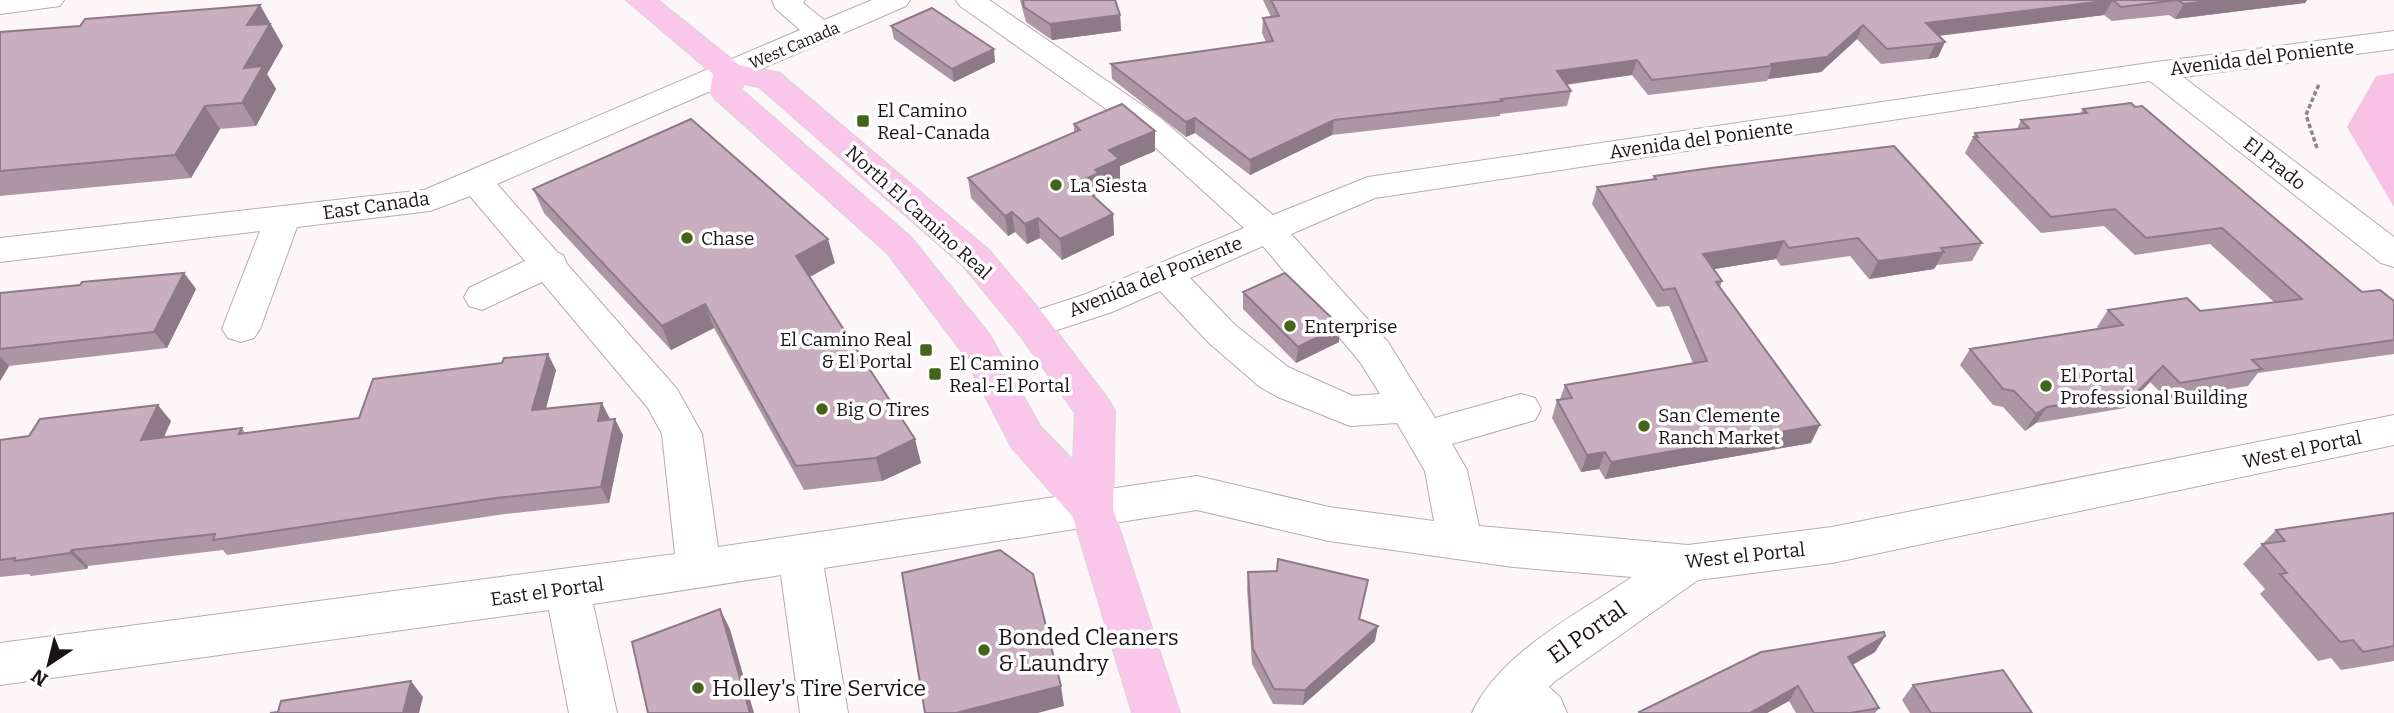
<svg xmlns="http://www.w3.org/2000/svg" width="2394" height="713" font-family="Bitter,serif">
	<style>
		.green { fill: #f8c2e5 }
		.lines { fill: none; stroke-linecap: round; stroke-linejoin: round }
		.minor-casing { stroke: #c0a5b6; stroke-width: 2 }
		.major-casing { stroke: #d6d5d6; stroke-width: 2 }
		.path { stroke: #8d858a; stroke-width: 3.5; stroke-dasharray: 4.5 2.5; stroke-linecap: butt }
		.minor { fill: #fff; fill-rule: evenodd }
		.major { fill: #fac6e9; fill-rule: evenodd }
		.wall { fill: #ad96a4 }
		.shaded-wall { fill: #8d7a86 }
		.building { fill: #c9aebf; stroke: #8d7a86; stroke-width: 2 }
		.poi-dot { fill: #436419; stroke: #fff; stroke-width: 2.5 }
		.labels { text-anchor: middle; stroke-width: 7; stroke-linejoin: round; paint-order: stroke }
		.far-street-label { font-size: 16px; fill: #1d141a; stroke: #fff }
		.street-label { font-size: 19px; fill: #1d141a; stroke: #fff }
		.poi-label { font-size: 19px; fill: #1d141a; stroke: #fff; text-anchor: start }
		.near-street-label { font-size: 23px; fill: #1d141a; stroke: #fff }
		.near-poi-label { font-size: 23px; fill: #1d141a; stroke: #fff; text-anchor: start }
	</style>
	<rect width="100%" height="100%" fill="#fcf6f9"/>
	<!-- green -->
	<path class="green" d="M2394 73V207L2347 127 2376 76Z"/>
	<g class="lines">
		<!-- minor casing -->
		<g class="minor-casing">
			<g id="minor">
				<path d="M0 0H64L60 6 0 14Z"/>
				<path d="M772 0H805L803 3 824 20 872 0H910L906 6 497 184 558 253 563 255 567 264 677 389 702 434 718 547 1197 476 1329 507 1434 521 1425 471 1397 423 1350 426 1278 397 1260 387 1209 343 1160 291 1112 312 1045 334 1032 338 1019 334 1013 325 1019 316 1086 294 1244 228 1136 130 960 6 956 0H989L1158 116 1273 215 1368 177 2156 62 2394 31V49L2183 77 2394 237V267L2381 263 2150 81 1375 198 1291 234 1388 342 1435 418 1521 394 1535 398 1541 409 1535 420 1452 444 1467 470 1479 526 1688 545 1832 527 2394 415V445L1832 563 1698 580 1554 682 1549 687 1560 697 1567 713H1472C1499 653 1579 613 1632 577L1513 567 1329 541 1197 510 824 568 848 713H800L781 575 593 604 617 713H569L549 610 0 685V643L675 554 662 434 648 408 542 282 482 310 469 306 464 297 469 288 525 261 470 196 430 211 297 227 260 329 254 338 241 342 228 338 222 329 260 231 0 262V238L424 190 800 30 775 8ZM1263 246 1360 362 1380 394 1353 396 1288 367 1235 325 1190 278Z"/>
			</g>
		</g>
		<!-- major casing -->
		<g class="major-casing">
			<path id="major" d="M626 0H658L739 65 780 73 989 250 1045 316 1109 400 1115 411 1113 509 1180 713H1132L1073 517 1012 448 962 352 887 253 715 99 710 92 713 74ZM743 84 759 87 963 266 1019 334 1075 413 1073 460 1040 426 990 335 911 237 742 90Z"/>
		</g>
		<!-- path -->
		<path class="path" d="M2317 148 2306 115 2319 84"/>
		<!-- minor -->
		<use href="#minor" class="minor"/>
		<!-- major -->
		<use href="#major" class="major"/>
	</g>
	<!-- wall -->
	<g class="wall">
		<path d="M1020 0H1115L1120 15 1121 31 1052 40 1026 22Z"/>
		<path d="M1263 0H2307L2305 3 2175 19 2169 15 2112 21 2104 15 1939 36 1938 57 1928 59 1881 64 1857 39 1821 72 1768 79 1767 81 1648 95 1632 75 1566 85 1571 91 1567 106 1500 114V116L1332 135 1250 175 1195 133 1186 137 1112 79 1111 64 1266 42 1262 33 1263 18 1271 17Z"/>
		<path d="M260 5 283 46 267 74 276 89 256 126 220 129 191 178 0 196V32L80 26Z"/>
		<path d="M891 26 995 62 954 82 894 39Z"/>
		<path d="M2083 109 2362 292 2394 301V354L2258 373 2248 386 2167 399 2150 382 2125 408 2036 423 2025 431 2003 407 1993 405 1960 365 1970 349 2099 329 2097 327 2108 310 2200 311 2274 302 2210 244 2135 255 2104 226 2041 233 1965 153 1975 133 2017 129 2021 120 2080 114Z"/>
		<path d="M1074 124 1155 151 1120 166V179L1100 188V193L1094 196 1113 214 1114 235 1062 260 1040 238 1027 244 1015 232 1008 236 971 198 968 178 1074 133Z"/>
		<path d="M1654 176 1982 243 1972 261 1937 265 1934 269 1869 279 1850 256 1781 266 1776 259 1714 269 1722 281 1720 287 1811 443 1605 479 1599 469 1581 472 1552 418 1557 400 1560 399 1565 385 1693 363 1669 306 1657 307 1592 204 1597 187 1653 180Z"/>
		<path d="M533 189 835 263 810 277 921 463 882 481 804 490 714 328 671 350 544 213Z"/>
		<path d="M184 273 196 289 167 348 9 366 0 381V293Z"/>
		<path d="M1243 292 1339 342 1296 363 1243 309Z"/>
		<path d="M556 370 546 409 610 419 623 435 609 503 505 514 227 555 223 550 88 566 87 569 31 576 29 574 0 577V440L171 421 164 437 242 428 245 433 359 418Z"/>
		<path d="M2394 513V661L2341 670 2331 658 2318 661 2260 594 2265 589 2243 564 2276 530Z"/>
		<path d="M1248 572 1368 580 1360 619 1375 641 1303 705 1273 704 1252 664 1247 588Z"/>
		<path d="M1885 636 1875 652 1852 665 1879 708 1875 713H1796L1789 701 1767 713H1639V712Z"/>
		<path d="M1913 685 2032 713H1910L1902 700Z"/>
	</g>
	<!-- shaded-wall -->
	<g class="shaded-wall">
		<path d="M2113 0 2104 15 1919 38 1926 23Z"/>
		<path d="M2217 0H2307L2305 3 2175 19 2184 4Z"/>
		<path d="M260 5 283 46 267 74 276 89 256 126 242 103 247 25Z"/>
		<path d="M1120 15 1121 31 1052 40 1050 24Z"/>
		<path d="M1863 25 1857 39 1821 72 1768 79 1772 66 1771 64Z"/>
		<path d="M1945 42 1938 57 1928 59 1935 44Z"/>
		<path d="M994 49 995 62 954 82 952 69Z"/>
		<path d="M1637 60 1632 75 1553 86 1557 71Z"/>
		<path d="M205 106 220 129 191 178 175 155Z"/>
		<path d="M1195 118V133L1186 137V122Z"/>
		<path d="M1334 120 1332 135 1250 175V160Z"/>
		<path d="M1155 131V151L1120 166V179L1100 188V193L1080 203 1078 182 1095 170 1109 150Z"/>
		<path d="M1012 212 1015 232 1008 236 1005 216Z"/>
		<path d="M1113 214 1114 235 1062 260 1060 239Z"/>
		<path d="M1038 218 1040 238 1027 244 1025 224Z"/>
		<path d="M828 239 835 263 803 280 796 256Z"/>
		<path d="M1784 241 1776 259 1696 272 1703 254Z"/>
		<path d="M1944 252 1934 269 1869 279 1878 261Z"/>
		<path d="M184 273 196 289 167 348 154 332Z"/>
		<path d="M705 304 714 328 671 350 662 326Z"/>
		<path d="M1340 326 1339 342 1296 363 1298 347Z"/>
		<path d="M548 354 556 370 541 426 532 410Z"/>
		<path d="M0 356 9 366 0 381Z"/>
		<path d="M2163 366 2150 382 2125 408 2137 392Z"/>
		<path d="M602 403 610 419 606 437 598 421Z"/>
		<path d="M158 405 171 421 155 456 141 440Z"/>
		<path d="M2047 407 2036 423 2025 431 2036 414Z"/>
		<path d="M615 419 623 435 609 503 601 487Z"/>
		<path d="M1820 425 1811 443 1605 479 1611 462Z"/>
		<path d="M915 439 921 463 882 481 876 458Z"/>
		<path d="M1605 452 1599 469 1581 472 1587 455Z"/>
		<path d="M72 550 88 566 87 569 70 553Z"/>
		<path d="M720 609 730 629 754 713H750Z"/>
		<path d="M1378 626 1375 641 1303 705 1305 690Z"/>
		<path d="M1885 636 1875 652 1838 673 1848 657Z"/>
		<path d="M411 681 423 697 419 713H403Z"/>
		<path d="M1061 686 1064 706 1038 713H956Z"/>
		<path d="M1798 686 1789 701 1767 713H1750Z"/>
	</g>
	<!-- building -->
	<g class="building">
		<path d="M1023 0H1115L1120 15 1050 24 1024 7Z"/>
		<path d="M1271 0H2178L2121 7 2113 0 1926 23 1945 42 1935 44 1887 49 1863 25 1827 57 1771 64 1772 66 1652 80 1637 60 1557 71 1571 91 1501 99 1503 101 1334 120 1250 160 1195 118 1186 122 1111 64 1273 41 1263 18 1279 16Z"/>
		<path d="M2178 0H2217L2184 4Z"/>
		<path d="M260 5 247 25 270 24 244 68 263 66 242 103 205 106 175 155 0 171V32L80 26 85 19Z"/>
		<path d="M932 8 994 49 952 69 891 26Z"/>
		<path d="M2131 103 2135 107 2142 106 2362 292 2380 290 2394 301V340L2252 360 2262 369 2180 383 2163 366 2137 392 2047 407 2036 414 2014 391 2003 389 1970 349 2123 325 2108 310 2187 298 2200 311 2302 299 2222 228 2146 238 2115 209 2051 217 1974 137H1978L1975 133 2029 128 2021 120 2087 113 2083 109Z"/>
		<path d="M1122 104 1155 131 1109 150 1119 159 1095 170 1099 173 1078 182 1113 214 1060 239 1038 218 1025 224 1012 212 1005 216 968 178 1080 130 1074 124Z"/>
		<path d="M691 119 828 239 796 256 915 439 876 458 796 466 705 304 662 326 533 189Z"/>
		<path d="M1894 146 1982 243 1941 248 1944 252 1878 261 1858 238 1789 248 1784 241 1703 254 1722 281 1716 282 1820 425 1611 462 1605 452 1587 455 1557 400 1572 398 1565 385 1707 361 1675 288 1663 290 1597 187 1656 179 1654 176 1711 168Z"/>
		<path d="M184 273 154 332 0 349V293L80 285 82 282Z"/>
		<path d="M1285 273 1340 326 1298 347 1243 292Z"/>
		<path d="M548 354 532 410 602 403 598 421 615 419 601 487 496 498 213 540 215 534 72 550 70 553 14 561 15 558 0 560V440L29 436 40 419 158 405 141 440 242 428 239 434 359 418 373 379 502 363 504 358Z"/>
		<path d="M2394 513V646L2363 652 2353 640 2340 642 2280 574 2287 573 2262 544 2285 541 2276 530Z"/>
		<path d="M1000 550 1033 574 1061 686 956 713H925L902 573Z"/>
		<path d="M1278 559 1368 580 1359 619 1378 626 1305 690 1274 689 1253 649 1248 572 1277 571Z"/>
		<path d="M720 609 750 713H648L632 642Z"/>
		<path d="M1884 632 1885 636 1848 657 1879 708 1850 713H1814L1798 686 1750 713H1640L1639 712 1761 652Z"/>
		<path d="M2003 670 2032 713H1931L1913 685Z"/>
		<path d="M411 681 403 713H270L278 712 281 701Z"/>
	</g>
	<!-- markers -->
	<g class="poi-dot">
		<rect x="856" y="114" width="14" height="14" rx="3.5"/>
		<circle cx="1056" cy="185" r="7"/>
		<circle cx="687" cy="238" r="7"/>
		<circle cx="1290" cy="326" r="7"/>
		<rect x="919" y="343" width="14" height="14" rx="3.5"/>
		<rect x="928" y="367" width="14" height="14" rx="3.5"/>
		<circle cx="2046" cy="386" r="7"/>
		<circle cx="822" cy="409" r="7"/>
		<circle cx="1644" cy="426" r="7"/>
		<circle cx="984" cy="650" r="7"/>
		<circle cx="698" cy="688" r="7"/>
	</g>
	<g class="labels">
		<!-- far-street labels -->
		<g class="far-street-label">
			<text transform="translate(794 45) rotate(-23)" y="6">West Canada</text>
		</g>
		<!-- street labels -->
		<g class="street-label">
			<text transform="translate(2262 57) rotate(-7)" y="7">Avenida del Poniente</text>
			<text transform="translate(1701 139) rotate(-8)" y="7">Avenida del Poniente</text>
			<text transform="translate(2275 163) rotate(38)" y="7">El Prado</text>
			<text transform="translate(376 205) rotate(-8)" y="7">East Canada</text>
			<text transform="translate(919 212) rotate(42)" y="7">North El Camino Real</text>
			<text transform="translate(1155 276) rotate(-22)" y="7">Avenida del Poniente</text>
			<text transform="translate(2302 449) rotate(-12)" y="7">West el Portal</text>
			<text transform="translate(1745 555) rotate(-6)" y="7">West el Portal</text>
			<text transform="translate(547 591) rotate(-8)" y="7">East el Portal</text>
		</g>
		<!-- poi labels -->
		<g class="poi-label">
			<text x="877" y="117">El Camino<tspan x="877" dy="22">Real-Canada</tspan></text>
			<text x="1070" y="192">La Siesta</text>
			<text x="701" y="245">Chase</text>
			<text x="1304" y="333">Enterprise</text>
			<text x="912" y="346" text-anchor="end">El Camino Real<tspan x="912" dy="22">&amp; El Portal</tspan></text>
			<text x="949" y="370">El Camino<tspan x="949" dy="22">Real-El Portal</tspan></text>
			<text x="2060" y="382">El Portal<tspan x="2060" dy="22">Professional Building</tspan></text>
			<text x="836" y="416">Big O Tires</text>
			<text x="1658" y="422">San Clemente<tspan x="1658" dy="22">Ranch Market</tspan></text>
		</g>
		<!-- near-street labels -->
		<g class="near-street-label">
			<text transform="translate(1587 632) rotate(-35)" y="8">El Portal</text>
		</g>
		<!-- near-poi labels -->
		<g class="near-poi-label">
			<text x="998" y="645">Bonded Cleaners<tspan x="998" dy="26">&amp; Laundry</tspan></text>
			<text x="712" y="696">Holley's Tire Service</text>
		</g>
	</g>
	<!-- north arrow -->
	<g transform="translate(49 664) rotate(215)" stroke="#ffffff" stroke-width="5" paint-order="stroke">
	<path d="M0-5L12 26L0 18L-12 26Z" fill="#1d141a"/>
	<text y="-10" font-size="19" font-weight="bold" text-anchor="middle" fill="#1d141a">N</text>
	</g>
</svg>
